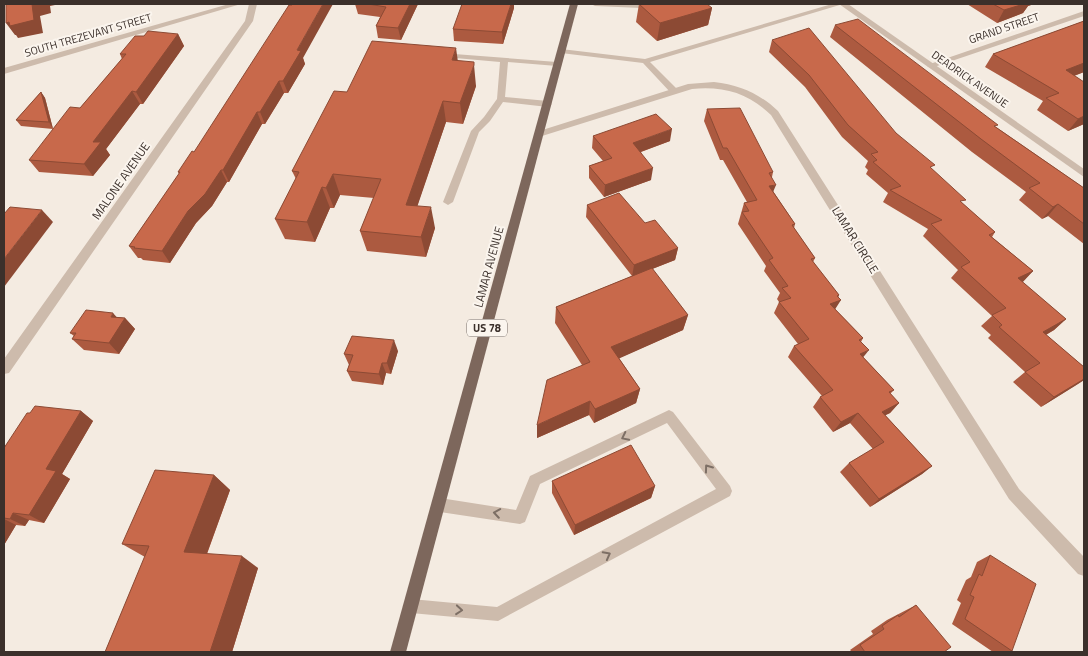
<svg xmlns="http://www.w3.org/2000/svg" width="1088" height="656" font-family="'Titillium Web',sans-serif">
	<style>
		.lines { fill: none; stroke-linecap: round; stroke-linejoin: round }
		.service { fill: #cdbbac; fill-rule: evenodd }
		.minor { fill: #cdbbac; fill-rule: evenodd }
		.tertiary { fill: #cdbbac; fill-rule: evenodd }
		.primary { fill: #7d675c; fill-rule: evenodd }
		.wall { fill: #ac5a40 }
		.shaded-wall { fill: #8c4a34 }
		.building { fill: #c8694b; stroke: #8c4a34 }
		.oneway { stroke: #7d6f65 }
		.labels { text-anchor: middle; stroke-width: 4; stroke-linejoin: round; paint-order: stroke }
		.far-street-label { font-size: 11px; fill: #3b302b; stroke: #fbf5ee }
		.shield { fill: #fbf5ee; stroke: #756b66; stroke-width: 1 }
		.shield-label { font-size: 11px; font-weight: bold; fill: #3b302b }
		.street-label { font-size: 12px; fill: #3b302b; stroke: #fbf5ee }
	</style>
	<rect width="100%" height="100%" fill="#f4ebe1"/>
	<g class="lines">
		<!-- service -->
		<g class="service">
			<path d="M591 4H655L641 8 595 6Z"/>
			<path d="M832 4H843L650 62 677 89V93H671L643 63 561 53 557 51 561 49 645 59Z"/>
			<path d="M441 53 557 62 561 64 557 66 508 62 505 97 548 101 552 104 548 107 503 102 490 121 479 132 453 202 448 205 443 202 471 131 484 117 497 99 500 62 444 57H441Z"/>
			<path d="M669 410 673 412 730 486 732 491 730 496 498 621 411 613 406 611 404 606 406 601 411 599 497 607 716 489 667 423 540 484 525 522 520 524 440 512 435 510 433 505 435 500 440 498 516 510 530 476Z"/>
		</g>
		<!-- minor -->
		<g class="minor">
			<path d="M249 4H257L253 21 9 373 4 374V359L245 21Z"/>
			<path d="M1084 11V16L934 67H928L927 65Z"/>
			<path d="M714 82C740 85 760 94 778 111L1019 489 1084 557V576L1078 574 1009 499 771 115C748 93 724 86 692 89L542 136 539 137 534 134 536 132 688 84Z"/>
		</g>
		<!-- tertiary -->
		<g class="tertiary">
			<path d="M229 4H241L4 74V68Z"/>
			<path d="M839 4H848L1084 169V177Z"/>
		</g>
		<!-- primary -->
		<path class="primary" d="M570 4H578L406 652H390Z"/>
	</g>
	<!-- wall -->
	<g class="wall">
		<path d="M355 4H418L401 40 378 38 376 26 380 17 358 14Z"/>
		<path d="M639 4 712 8 708 25 657 41 636 22Z"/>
		<path d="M967 4H1034L1028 6 1023 13 997 23Z"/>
		<path d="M514 8 503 44 454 41 453 29Z"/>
		<path d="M1084 21V72L1074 76 1084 124 1068 131 1037 110 1043 101 985 67 993 54Z"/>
		<path d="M835 25 996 127 1084 188V244L1048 216 1042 219 1019 200 1026 192 972 152 830 37Z"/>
		<path d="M178 34 184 46 143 104H140L106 149 110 155 93 176 39 172 29 160 80 108 122 59 120 54 144 36Z"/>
		<path d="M772 40 896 133 932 169 963 204 995 232 992 237 1033 271 1022 282 1066 319 1054 330 1046 335 1084 367V380L1041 407 1013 382 1025 372 988 338 991 335 981 326 992 316 951 278 958 270 923 236 928 229 883 202 888 193 866 174 868 170 865 167 868 161 842 137 805 87 769 52Z"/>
		<path d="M303 58 305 64 288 93H284L265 124H262L229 182H227L212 206 196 223 170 263 143 260 141 258H138L129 246 179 174 178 172 194 152Z"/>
		<path d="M458 61 476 86 463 124 446 122 417 206 435 228 426 257 367 251 360 231 374 198 340 195 334 208H330L315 242 285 239 275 219 296 179 292 171 347 92Z"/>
		<path d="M41 92 45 98 53 129 21 126 16 120Z"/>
		<path d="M707 109 773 172 772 177 773 191 795 224 794 228 815 258 813 262 839 295 835 309 863 338 861 342 863 357 894 390 890 394 899 403 890 413 885 415 932 466 922 474 870 507 840 472 849 463 873 449 850 423 833 432 813 407 820 397 822 396 788 357 794 346 798 344 774 313 779 302 777 299 780 293 764 271 766 266 738 224 744 203 747 202 723 160H720L704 121Z"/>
		<path d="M593 136 670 141 641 152 651 180 604 197 589 178V166L603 161 592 148Z"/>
		<path d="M587 205 645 223 678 248 675 260 652 269 688 315 683 330 619 358 640 389 636 403 594 423 589 415 537 438 582 365 555 323 556 307 632 276 586 217Z"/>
		<path d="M117 317 125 318 135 329 119 354 84 350 72 339 74 336 70 333Z"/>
		<path d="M398 351 391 374 386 373 383 385 352 381 347 371 349 365 344 354Z"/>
		<path d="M81 411 93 421 62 474 70 479 44 523 29 520 25 526 16 525 4 545V448L30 413Z"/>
		<path d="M214 475 230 490 207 554 258 568 232 652H105L145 557 122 544Z"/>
		<path d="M552 481 655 486 651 498 574 535 552 493Z"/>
		<path d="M990 555 1012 651 1007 652H993L952 624 961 603 957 600 966 580 971 577 977 562Z"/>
		<path d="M916 605 944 652H852L850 650 873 634 871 631 887 620Z"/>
	</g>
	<!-- shaded-wall -->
	<g class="shaded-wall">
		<path d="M32 4H60L50 6 51 13 40 16 43 33 18 38 16 35H15L6 23 9 22Z"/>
		<path d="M323 4H333L303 58 305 64 288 93 283 81 297 50Z"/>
		<path d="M410 4H418L401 40 398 28Z"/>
		<path d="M511 4H514V8L503 44 502 32Z"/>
		<path d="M1020 4H1034L1028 6 1023 13 997 23 1004 10Z"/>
		<path d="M712 8 708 25 657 41 660 23Z"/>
		<path d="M178 34 184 46 143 104 136 92Z"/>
		<path d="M456 48 459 69 452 60Z"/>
		<path d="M1084 63V72L1057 82 1066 70Z"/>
		<path d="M474 65 476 86 463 124 460 103Z"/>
		<path d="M279 81 284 93 265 124 260 112Z"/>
		<path d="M132 91 140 104 106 149 110 155 93 176 84 164 93 142Z"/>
		<path d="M41 92 45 98 53 129 49 122Z"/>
		<path d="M443 101 446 122 411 225 406 205Z"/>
		<path d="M257 112 262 124 229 182 223 170Z"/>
		<path d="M1084 116V124L1068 131 1078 119Z"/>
		<path d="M672 129 670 141 632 155 633 143Z"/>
		<path d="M653 168 651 180 604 197 605 185Z"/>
		<path d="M221 170 227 182 212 206 196 223 170 263 162 251 188 211Z"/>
		<path d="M333 174 340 195 334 208 326 188Z"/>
		<path d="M776 185 771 197 769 186Z"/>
		<path d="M322 187 330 208 315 242 307 222Z"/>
		<path d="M1058 204 1048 216 1042 219 1053 207Z"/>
		<path d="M431 207 435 228 426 257 421 237Z"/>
		<path d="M42 210 53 222 4 287V259Z"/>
		<path d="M678 248 675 260 632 277 634 265Z"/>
		<path d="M1033 271 1022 283 1018 278Z"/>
		<path d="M839 295 834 302 841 300 834 311 830 304Z"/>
		<path d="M113 313 122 323 125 318 135 329 119 354 109 343 111 317Z"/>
		<path d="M688 315 683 330 609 363 611 347Z"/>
		<path d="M1066 319 1054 330 1031 343 1043 332Z"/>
		<path d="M394 340 398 351 391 374 387 363Z"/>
		<path d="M869 350 861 360 860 354Z"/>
		<path d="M382 363 386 373 383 385 379 374Z"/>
		<path d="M1084 379V380L1078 384 1041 407 1054 397Z"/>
		<path d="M640 389 636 403 594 423 595 409Z"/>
		<path d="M590 401 589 415 537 438V425Z"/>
		<path d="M899 403 890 413 874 421 882 412Z"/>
		<path d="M81 411 93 421 62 474 70 479 44 523 29 515 46 469Z"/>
		<path d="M858 413 850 423 833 432 841 422Z"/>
		<path d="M932 466 922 474 870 507 879 499Z"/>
		<path d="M214 475 230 490 203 564 184 552Z"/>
		<path d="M655 486 651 498 574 535 575 525Z"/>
		<path d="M13 513 29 520 25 526 10 519Z"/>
		<path d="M4 519 16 525 4 545Z"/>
		<path d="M242 556 258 568 232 652H210Z"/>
	</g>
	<!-- building -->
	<g class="building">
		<path d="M6 4H32L34 20 10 26 9 22 6 23Z"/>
		<path d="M293 4H323L297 50 301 51 283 81H279L260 112H257L223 170H221L205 194 188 211 162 251 134 248 135 247 129 246 180 172H178L192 151 194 152 289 5H292Z"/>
		<path d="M368 4H410L398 28 376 26 386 7Z"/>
		<path d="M462 4H511L502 32 453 29Z"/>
		<path d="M639 4H707L712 8 660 23Z"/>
		<path d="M993 4H1024L1004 10Z"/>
		<path d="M858 19 998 125 994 126 1084 188V224L1058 204 1053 207 1029 188 1040 183 981 139 835 25Z"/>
		<path d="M1084 21V63L1066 70 1084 82V116L1078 119 1046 98 1059 93 993 54Z"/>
		<path d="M809 28 896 133 935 165 930 167 966 200 960 201 995 232 989 235 1033 271 1018 278 1066 319 1043 332 1084 367V379L1054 397 1025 372 1040 363 999 327 1002 325 992 315 1006 308 961 267 970 262 931 224 942 220 890 190 901 186 873 162 877 160 871 154 878 152 848 125 809 75 772 40Z"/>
		<path d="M148 31 178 34 136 92 132 91 93 142H101L84 164 29 160 70 107 80 108 126 54H120L135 36H144Z"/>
		<path d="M372 41 456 48 452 60 474 62V65L460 103 443 101 406 205 431 207 421 237 360 231 381 179 333 174 326 188 322 187 307 222 275 219 299 172 292 171 334 91 347 92Z"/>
		<path d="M41 92 49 122 16 120Z"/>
		<path d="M740 108 773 172 769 173 776 185 769 186 795 224 792 225 815 258 811 259 839 295 837 296 841 300 830 304 863 338 859 340 869 350 860 354 894 390 889 392 899 403 882 412 932 466 879 499 849 463 884 442 858 413 841 422 820 397 833 390 794 346 809 339 779 302 791 298 782 288 788 286 769 260 773 258 742 212 749 211 744 203 757 200 727 148H723L707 109Z"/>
		<path d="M656 114 672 129 633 143 653 168 605 185 589 166 612 158 593 136Z"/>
		<path d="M619 193 645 223 655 220 678 248 634 265 587 205Z"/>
		<path d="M10 207 42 210 4 259V214Z"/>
		<path d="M652 268 688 315 611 347 640 389 595 409 590 401 537 425 547 380 590 362 556 307Z"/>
		<path d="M86 310 113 313 111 317 125 318 109 343 72 339 76 333H70Z"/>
		<path d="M352 336 394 340 387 363H382L379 374 347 371 353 355 344 354Z"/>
		<path d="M35 406 81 411 46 469 56 471 29 515 13 513 10 519 4 518V448L27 413H30Z"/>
		<path d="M631 445 655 486 575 525 552 481Z"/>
		<path d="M155 470 214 475 184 552 242 556 210 652H105L149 546 122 544Z"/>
		<path d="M990 555 1036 584 1012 651 965 619 974 597 970 595 979 574 982 576Z"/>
		<path d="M916 605 951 647 944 652H865L860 645 884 629 882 626 898 615 899 617Z"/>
	</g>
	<!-- one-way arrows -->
	<defs><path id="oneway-chevron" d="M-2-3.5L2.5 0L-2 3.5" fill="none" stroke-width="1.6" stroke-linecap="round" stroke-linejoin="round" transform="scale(1.25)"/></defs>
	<g class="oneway">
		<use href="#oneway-chevron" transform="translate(625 437) rotate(154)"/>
		<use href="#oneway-chevron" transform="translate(708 468) rotate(-126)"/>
		<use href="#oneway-chevron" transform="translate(497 513) rotate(-171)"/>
		<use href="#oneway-chevron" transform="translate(607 555) rotate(-28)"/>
		<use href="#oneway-chevron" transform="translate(459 610) rotate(5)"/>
	</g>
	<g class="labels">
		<!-- far-street labels -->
		<g class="far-street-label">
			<text transform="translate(1004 28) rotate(-19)" y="4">GRAND STREET</text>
			<text transform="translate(88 35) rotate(-16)" y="4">SOUTH TREZEVANT STREET</text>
			<text transform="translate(970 79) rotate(35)" y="4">DEADRICK AVENUE</text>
		</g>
		<!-- shield labels -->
		<rect class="shield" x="467" y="319.5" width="40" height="17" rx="4"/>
		<g class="shield-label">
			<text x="487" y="332">US 78</text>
		</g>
		<!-- street labels -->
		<g class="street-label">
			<text transform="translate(121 181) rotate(-55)" y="4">MALONE AVENUE</text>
			<text transform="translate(855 240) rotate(58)" y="4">LAMAR CIRCLE</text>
			<text transform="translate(489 267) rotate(-75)" y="4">LAMAR AVENUE</text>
		</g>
	</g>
	<!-- border -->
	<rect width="1088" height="656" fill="none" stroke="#3b302b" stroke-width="10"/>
</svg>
